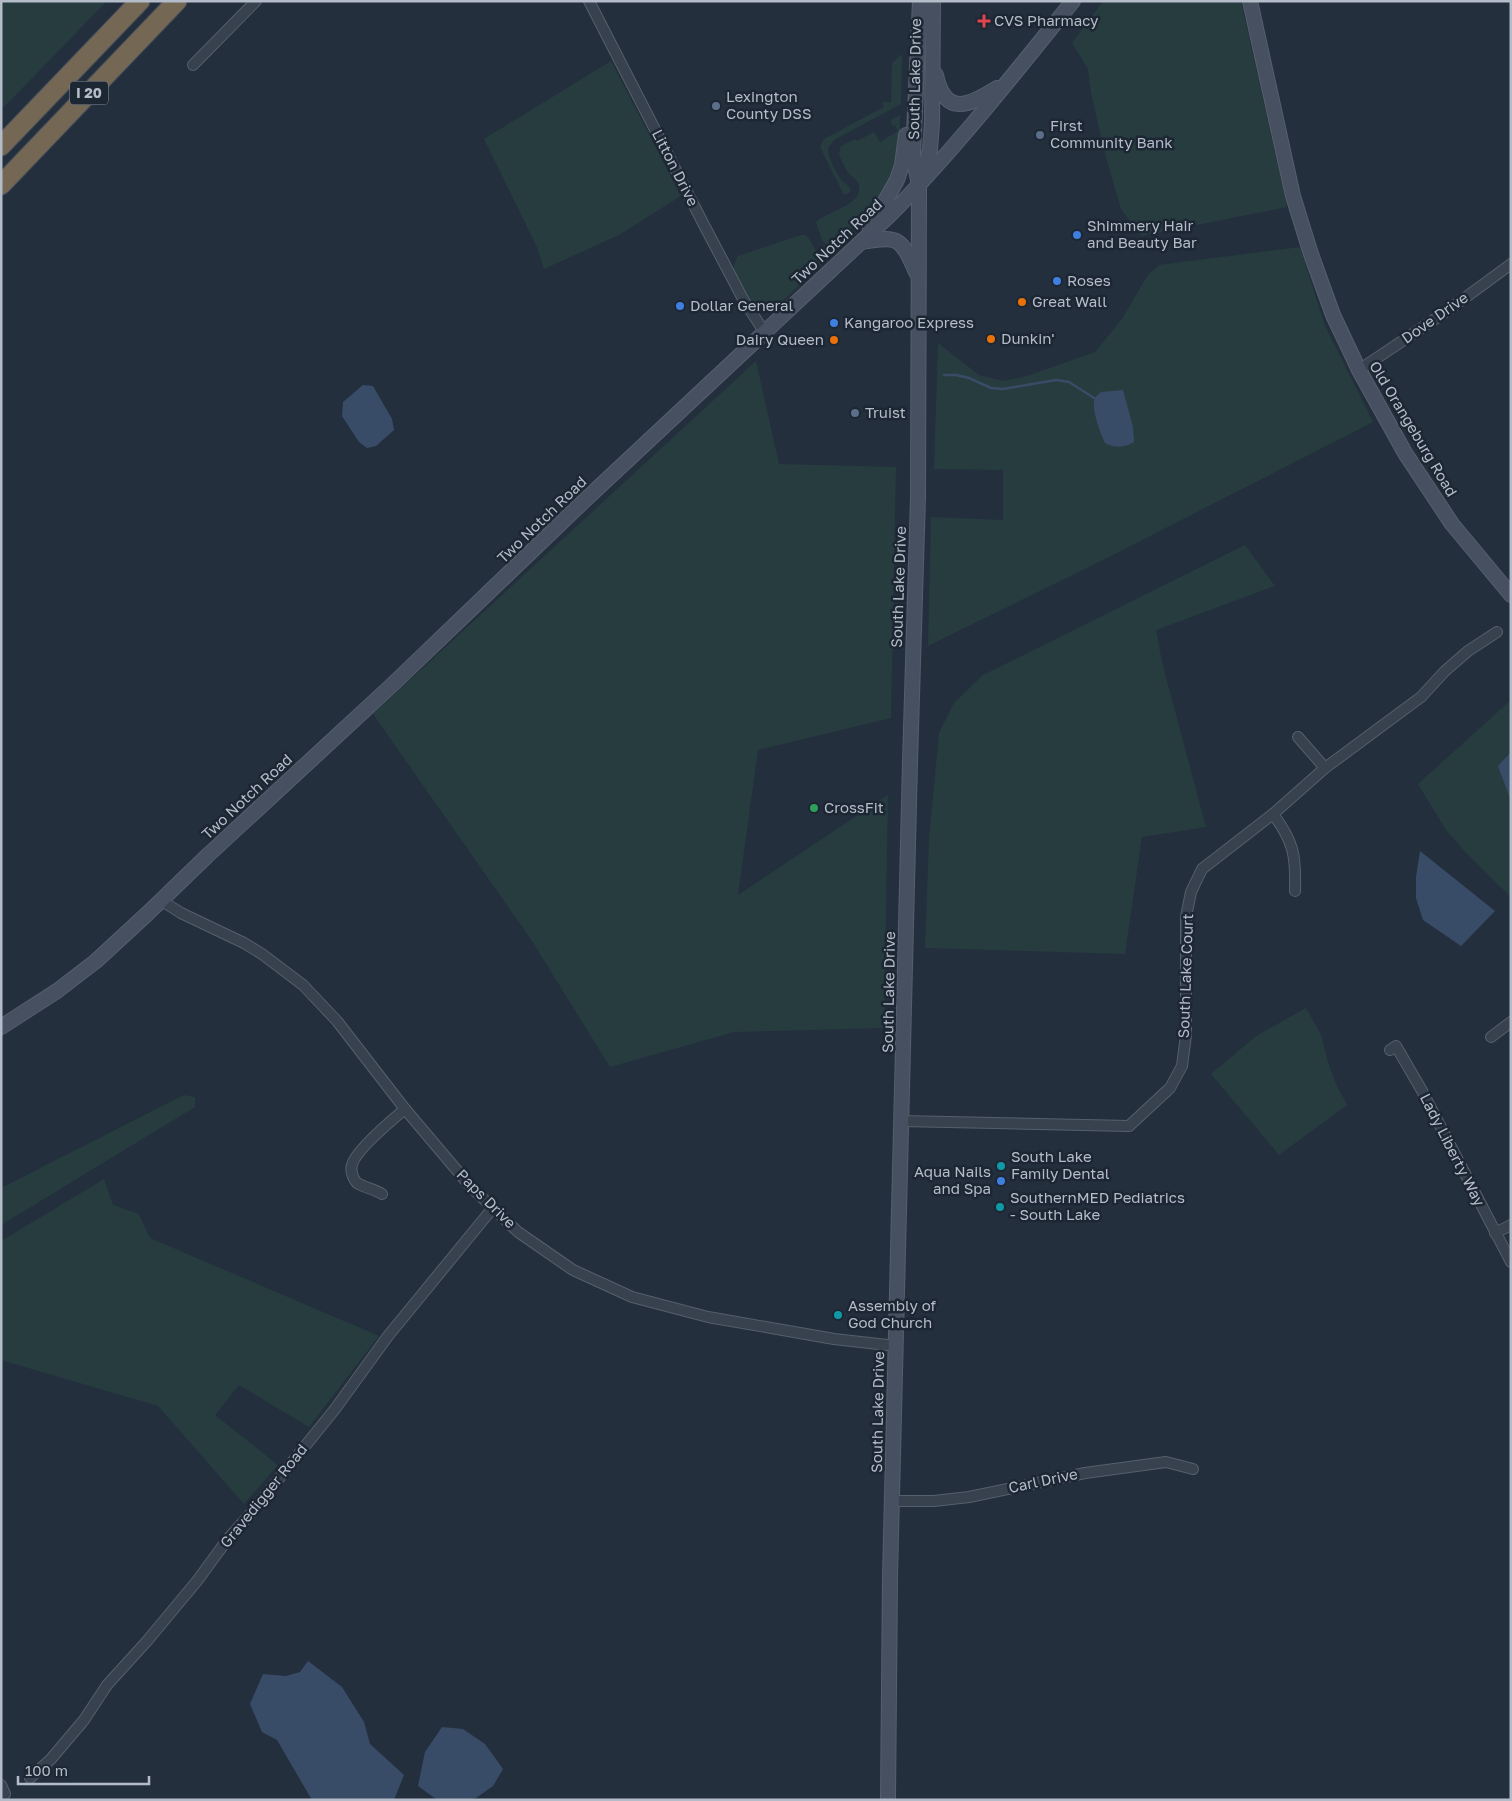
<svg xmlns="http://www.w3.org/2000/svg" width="1512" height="1801" font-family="'Golos Text',sans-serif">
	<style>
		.green { fill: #263c3f }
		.water { fill: #394c67 }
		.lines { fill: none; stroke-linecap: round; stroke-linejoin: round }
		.stream { stroke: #394c67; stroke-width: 2.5 }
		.street-casing { stroke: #565f6c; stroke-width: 12 }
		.secondary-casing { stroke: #565f6c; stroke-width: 16 }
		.highway-casing { stroke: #434c59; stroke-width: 21 }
		.street { stroke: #38414e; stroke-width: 10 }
		.secondary { stroke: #465061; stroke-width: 14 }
		.highway { stroke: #746855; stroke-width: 19 }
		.health-dot { fill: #e0444e; stroke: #1d2633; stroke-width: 2 }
		.service-dot { fill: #5c6f8a; stroke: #1d2633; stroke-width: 2 }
		.shop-dot { fill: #3f7fe0; stroke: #1d2633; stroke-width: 2 }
		.food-dot { fill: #e8710a; stroke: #1d2633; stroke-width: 2 }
		.leisure-dot { fill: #2e9e5b; stroke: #1d2633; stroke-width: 2 }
		.culture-dot { fill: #0f9aa8; stroke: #1d2633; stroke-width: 2 }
		.labels { text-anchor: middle; stroke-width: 5; stroke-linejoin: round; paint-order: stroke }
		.shield { fill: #1d2633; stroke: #878f9c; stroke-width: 1 }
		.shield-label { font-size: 14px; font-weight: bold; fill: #b4bcc9 }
		.poi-label { font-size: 15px; fill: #b4bcc9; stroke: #1d2633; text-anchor: start }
		.street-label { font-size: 15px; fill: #b4bcc9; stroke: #1d2633 }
	</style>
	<rect width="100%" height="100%" fill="#242f3e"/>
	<!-- green -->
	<g class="green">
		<path d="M1 1H107L1 110Z"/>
		<path d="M1103 1H1241L1287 207 1141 236 1121 209 1106 158 1091 93 1088 69 1072 43Z"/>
		<path d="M902 54 901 104 834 140 828 148C828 158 835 171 841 179 844 183 848 185 850 188L851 191 845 195 843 193 820 147 824 139 884 107 882 102H891L892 63Z"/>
		<path d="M611 61 681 196 619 235 544 269 537 247 484 139Z"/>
		<path d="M900 115C900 166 891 188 856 224 848 233 840 242 831 249L822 240 816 222C827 211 867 204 858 183 856 179 853 178 850 175 845 169 842 161 839 154L841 146 855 139 857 141 874 132 880 142 898 131 895 125 892 126 891 120Z"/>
		<path d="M801 235H805L809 239 816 251 825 261 773 310H761L754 306 733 270 735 262 738 256Z"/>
		<path d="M1300 247 1325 326 1373 422 1113 555 928 646 931 517 1003 520V470L934 469 938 343 979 375 1003 381 1027 376 1095 352 1122 319 1147 276 1159 265Z"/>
		<path d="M756 361 779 464 896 467 891 718 758 750 738 895 888 795 884 1028 734 1032 610 1067 532 941 373 714Z"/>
		<path d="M1245 545 1275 586 1156 630 1162 662 1206 827 1142 837 1125 954 925 948 929 839 939 733 954 703 983 675Z"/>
		<path d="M1511 700V897L1465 852 1446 830 1418 784Z"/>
		<path d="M1306 1008 1321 1035 1328 1062 1336 1084 1347 1105 1279 1155 1211 1074 1256 1036Z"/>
		<path d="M184 1095 195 1097V1107L1 1225V1188Z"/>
		<path d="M104 1179 113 1205 139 1214 150 1238 379 1336 309 1427 239 1385 215 1415 278 1465 244 1504 158 1406 1 1360V1241Z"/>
	</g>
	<!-- water -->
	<g class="water">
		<path d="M363 385 373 386 392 419 394 430 376 446 367 448 359 442 342 416 343 402Z"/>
		<path d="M1123 390 1133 427 1134 442C1125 448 1113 448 1105 443 1101 435 1090 406 1095 398 1096 396 1099 394 1101 392Z"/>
		<path d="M1511 752V801L1498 766Z"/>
		<path d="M1420 851 1495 911 1461 946 1423 920 1416 898V877Z"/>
		<path d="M308 1661 342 1687 364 1722 370 1744 404 1775 394 1800H312L277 1740 262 1732 250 1704 263 1674 286 1676 300 1672Z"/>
		<path d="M442 1727 463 1729 485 1744 503 1769 493 1786 476 1798 468 1800 436 1799 418 1786 425 1752Z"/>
	</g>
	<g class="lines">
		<!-- stream -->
		<path class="stream" d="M944 375H956L969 378 991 388 1003 389 1056 380 1069 382 1094 398"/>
		<!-- street casing -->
		<g class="street-casing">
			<g id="street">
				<path d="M589 1 704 225 743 299 765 333"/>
				<path d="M193 65 256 1"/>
				<path d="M1359 370 1447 311 1511 264"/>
				<path d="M1298 737 1325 768"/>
				<path d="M1273 814C1294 842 1296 856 1295 891"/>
				<path d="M162 901 181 913 244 943 262 954 303 985 337 1021 405 1109 471 1187 518 1232 573 1270 632 1297 708 1317 834 1339 896 1346"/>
				<path d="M1491 1037 1511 1022"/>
				<path d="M1390 1050 1396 1046 1421 1089 1511 1262"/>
				<path d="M901 1121 1129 1126 1170 1088 1182 1066 1186 1035V917L1191 892 1202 869 1273 814 1325 768 1421 697 1445 671 1468 651 1497 632"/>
				<path d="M382 1194C374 1189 363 1187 357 1183 353 1179 350 1170 352 1165 355 1151 393 1119 405 1109"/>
				<path d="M1495 1233 1511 1225"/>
				<path d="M893 1501H934L969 1497 1085 1473 1166 1462 1193 1469"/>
				<path d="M30 1778 51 1759 84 1720 107 1685 147 1641 197 1581 227 1540 252 1512 335 1409 388 1336 492 1209"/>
				<path d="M1 1785 5 1794"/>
			</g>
		</g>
		<!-- secondary casing -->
		<g class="secondary-casing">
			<g id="secondary">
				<path d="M1250 1 1293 196 1311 254 1333 315 1359 370 1405 453 1452 524 1511 595"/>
				<path d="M936 75C945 118 970 105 997 88"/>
				<path d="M921 180 930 150 932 123 933 1"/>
				<path d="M870 228 897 180 902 165 906 135"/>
				<path d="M862 242C901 235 901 239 917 274"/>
				<path d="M1 1027 57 991 96 961 147 914 207 856 392 685 584 501 890 215C956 148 1014 74 1073 1"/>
				<path d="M888 1800 890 1577 910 762 918 497 919 185 913 155 920 1"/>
			</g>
		</g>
		<!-- highway casing -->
		<g class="highway-casing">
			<g id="highway">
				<path d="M1 146 140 1"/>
				<path d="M1 185 177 1"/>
			</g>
		</g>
		<!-- street -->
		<use href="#street" class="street"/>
		<!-- secondary -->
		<use href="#secondary" class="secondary"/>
		<!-- highway -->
		<use href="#highway" class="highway"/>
	</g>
	<!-- markers -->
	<path class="health-dot" d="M981.5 13.5h5v5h5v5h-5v5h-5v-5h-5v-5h5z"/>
	<g class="service-dot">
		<circle cx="716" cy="106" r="5"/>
		<circle cx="1040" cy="135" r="5"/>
		<circle cx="855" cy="413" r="5"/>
	</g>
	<g class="shop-dot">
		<circle cx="1077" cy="235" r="5"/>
		<circle cx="1057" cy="281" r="5"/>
		<circle cx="680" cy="306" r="5"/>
		<circle cx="834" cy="323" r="5"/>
		<circle cx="1001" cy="1181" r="5"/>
	</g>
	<g class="food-dot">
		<circle cx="1022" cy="302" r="5"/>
		<circle cx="991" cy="339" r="5"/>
		<circle cx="834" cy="340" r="5"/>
	</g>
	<circle class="leisure-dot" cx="814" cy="808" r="5"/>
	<g class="culture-dot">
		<circle cx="1001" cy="1166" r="5"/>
		<circle cx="1000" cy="1207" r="5"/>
		<circle cx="838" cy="1315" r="5"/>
	</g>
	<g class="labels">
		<!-- shield labels -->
		<rect class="shield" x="70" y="81.5" width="38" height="23" rx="4"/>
		<g class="shield-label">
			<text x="89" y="98">I 20</text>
		</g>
		<!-- poi labels -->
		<g class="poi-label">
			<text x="994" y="26">CVS Pharmacy</text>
			<text x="726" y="102">Lexington<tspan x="726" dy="17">County DSS</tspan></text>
			<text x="1050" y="131">First<tspan x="1050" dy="17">Community Bank</tspan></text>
			<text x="1087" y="231">Shimmery Hair<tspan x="1087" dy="17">and Beauty Bar</tspan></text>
			<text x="1067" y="286">Roses</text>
			<text x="1032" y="307">Great Wall</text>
			<text x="690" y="311">Dollar General</text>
			<text x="844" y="328">Kangaroo Express</text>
			<text x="1001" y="344">Dunkin'</text>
			<text x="824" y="345" text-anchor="end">Dairy Queen</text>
			<text x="865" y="418">Truist</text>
			<text x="824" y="813">CrossFit</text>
			<text x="1011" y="1162">South Lake<tspan x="1011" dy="17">Family Dental</tspan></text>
			<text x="991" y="1177" text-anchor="end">Aqua Nails<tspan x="991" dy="17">and Spa</tspan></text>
			<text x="1010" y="1203">SouthernMED Pediatrics<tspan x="1010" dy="17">- South Lake</tspan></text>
			<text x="848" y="1311">Assembly of<tspan x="848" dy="17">God Church</tspan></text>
		</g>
		<!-- street labels -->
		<g class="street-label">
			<text transform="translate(915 79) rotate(-89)" y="5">South Lake Drive</text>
			<text transform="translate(675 168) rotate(63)" y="5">Litton Drive</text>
			<text transform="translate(837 242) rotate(-43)" y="5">Two Notch Road</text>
			<text transform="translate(1435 318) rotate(-35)" y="5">Dove Drive</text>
			<text transform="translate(1413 429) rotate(59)" y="5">Old Orangeburg Road</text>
			<text transform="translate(542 520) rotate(-44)" y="5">Two Notch Road</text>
			<text transform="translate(899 587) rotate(-88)" y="5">South Lake Drive</text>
			<text transform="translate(247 797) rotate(-43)" y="5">Two Notch Road</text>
			<text transform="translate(1186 976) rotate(-88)" y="5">South Lake Court</text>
			<text transform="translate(889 992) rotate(-89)" y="5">South Lake Drive</text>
			<text transform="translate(1452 1150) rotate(63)" y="5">Lady Liberty Way</text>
			<text transform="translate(486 1199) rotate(45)" y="5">Paps Drive</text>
			<text transform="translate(878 1412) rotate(-89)" y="5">South Lake Drive</text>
			<text transform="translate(1043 1481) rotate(-12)" y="5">Carl Drive</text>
			<text transform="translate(264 1496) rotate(-51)" y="5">Gravedigger Road</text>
		</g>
	</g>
	<!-- border -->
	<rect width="1512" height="1801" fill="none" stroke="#b4bcc9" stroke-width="5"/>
	<!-- scale -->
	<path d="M18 1776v8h131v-8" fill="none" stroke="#b4bcc9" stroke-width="2.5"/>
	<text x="25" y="1776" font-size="15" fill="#b4bcc9" stroke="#1d2633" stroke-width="4" paint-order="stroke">100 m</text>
</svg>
